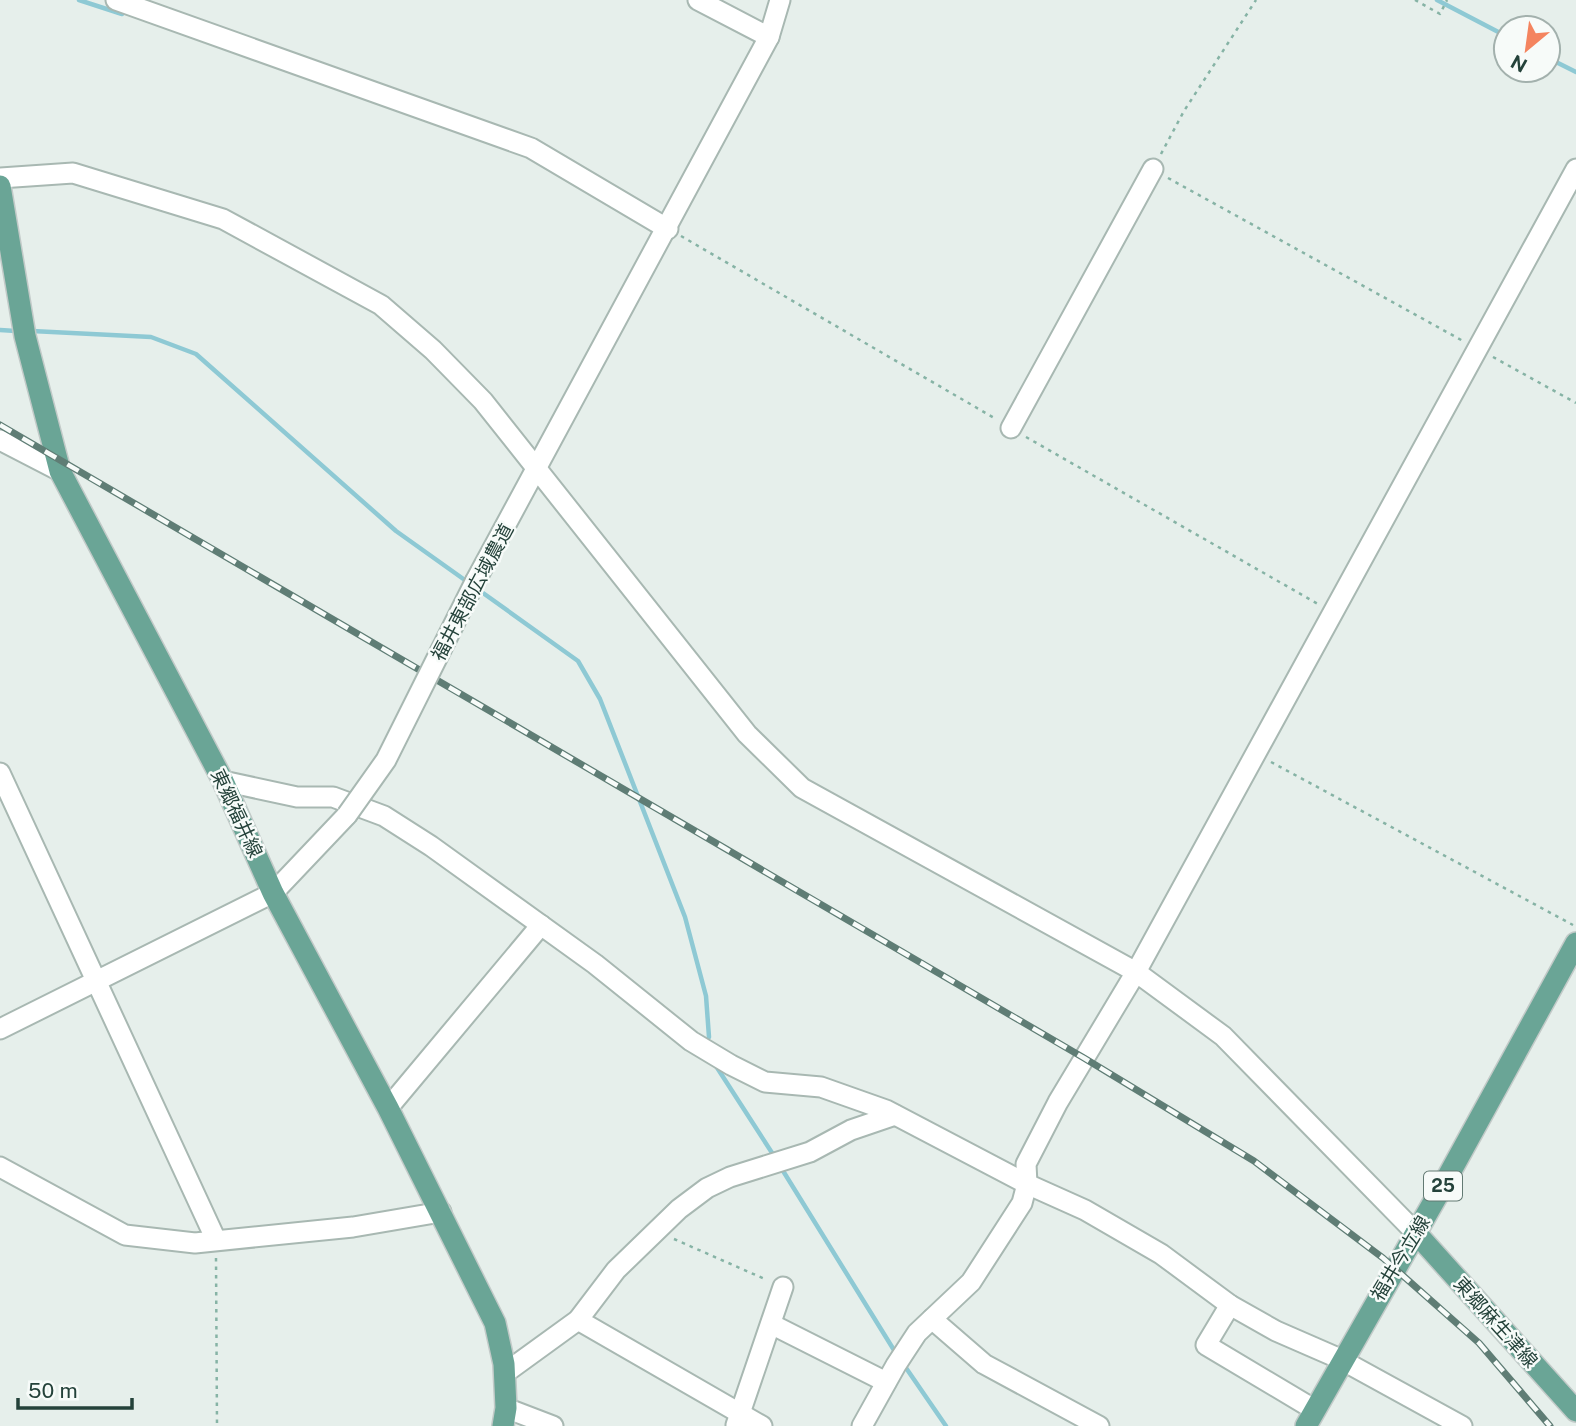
<svg xmlns="http://www.w3.org/2000/svg" width="1576" height="1426" font-family="'Public Sans','Noto Sans JP',sans-serif">
	<style>
		.lines { fill: none; stroke-linecap: round; stroke-linejoin: round }
		.stream { stroke: #8ec9d4; stroke-width: 4.5 }
		.minor-casing { stroke: #a8b8b2; stroke-width: 23 }
		.major-casing { stroke: #c2cac8; stroke-width: 24 }
		.path { stroke: #86b3a5; stroke-width: 2.5; stroke-dasharray: 3.5 5; stroke-linecap: butt }
		.minor { stroke: #fff; stroke-width: 19 }
		.major { stroke: #6aa596; stroke-width: 21 }
		.rail-casing { stroke: #5f7d75; stroke-width: 7 }
		.rail { stroke: #f7fbf9; stroke-width: 4.5; stroke-dasharray: 13; stroke-linecap: butt }
		.minor-bridge-casing { stroke: #a8b8b2; stroke-width: 23; stroke-linecap: butt }
		.minor-bridge { stroke: #fff; stroke-width: 19 }
		.labels { text-anchor: middle; stroke-width: 5; stroke-linejoin: round; paint-order: stroke }
		.shield { fill: #f7fbf9; stroke: #637a73; stroke-width: 2 }
		.shield-label { font-size: 18px; font-weight: bold; fill: #24423a }
		.street-label { font-size: 19px; fill: #24423a; stroke: #f7fbf9 }
	</style>
	<rect width="100%" height="100%" fill="#e6efeb"/>
	<g class="lines">
		<!-- stream -->
		<g class="stream">
			<path d="M79 0 122 14"/>
			<path d="M1437 0 1506 36"/>
			<path d="M1548 58 1576 72"/>
			<path d="M0 330 16 331"/>
			<path d="M32 331 151 337 196 354 396 531 469 583"/>
			<path d="M476 588 578 661 600 699 685 917 706 996 709 1037"/>
			<path d="M716 1066 776 1159"/>
			<path d="M780 1166 897 1355"/>
			<path d="M904 1365 946 1426"/>
		</g>
		<!-- minor casing -->
		<g class="minor-casing">
			<g id="minor">
				<path d="M116 0 531 148 668 229"/>
				<path d="M698 0 769 37"/>
				<path d="M0 178 73 173 223 219 381 305 433 350 483 401 747 734 802 788 1136 972 1223 1036 1416 1233"/>
				<path d="M1011 428 1153 169"/>
				<path d="M0 440 60 471"/>
				<path d="M476 580 769 37 780 0"/>
				<path d="M0 773 216 1240"/>
				<path d="M223 781 297 797H333L384 816 431 846 595 964 691 1041 731 1065 765 1082 821 1087 886 1110 1027 1184 1085 1210 1161 1254 1230 1305 1276 1331 1338 1358 1462 1426"/>
				<path d="M0 1029 273 893 347 815"/>
				<path d="M388 1108 541 925"/>
				<path d="M0 1167 125 1235 195 1243 353 1227 441 1212"/>
				<path d="M1230 1305 1206 1345 1315 1410"/>
				<path d="M932 1319 984 1364 1099 1426"/>
				<path d="M578 1320 762 1426"/>
				<path d="M771 1324 886 1382"/>
				<path d="M505 1373 578 1320 616 1270 679 1209 707 1188 730 1177 810 1152 851 1130 895 1115"/>
				<path d="M506 1408 553 1426"/>
				<path d="M736 1425 783 1287"/>
				<path d="M862 1426 896 1365 917 1333 971 1282 1022 1203 1027 1184 1026 1164 1058 1102 1136 972 1576 169"/>
			</g>
		</g>
		<!-- major casing -->
		<g class="major-casing">
			<g id="major">
				<path d="M0 186 25 336 60 471 223 781 273 893 388 1108 495 1323 504 1364 506 1408 503 1426"/>
				<path d="M1416 1233 1576 1411"/>
				<path d="M1306 1426 1441 1189 1576 943"/>
			</g>
		</g>
		<!-- path -->
		<g class="path">
			<path d="M1415 0 1440 14 1447 0"/>
			<path d="M1161 154 1184 111 1256 0"/>
			<path d="M1168 178 1463 341"/>
			<path d="M681 236 996 419"/>
			<path d="M1493 357 1576 403"/>
			<path d="M1026 437 1318 604"/>
			<path d="M1271 762 1573 925"/>
			<path d="M674 1239 767 1280"/>
			<path d="M216 1258 217 1426"/>
		</g>
		<!-- minor -->
		<use href="#minor" class="minor"/>
		<!-- major -->
		<use href="#major" class="major"/>
		<!-- rail casing -->
		<g class="rail-casing">
			<path id="rail" d="M0 425 1084 1058 1254 1161 1383 1258 1479 1343 1550 1426"/>
		</g>
		<!-- rail -->
		<use href="#rail" class="rail"/>
		<!-- minor-bridge casing -->
		<g class="minor-bridge-casing">
			<path id="minor-bridge" d="M347 815 386 760 476 580"/>
		</g>
		<!-- minor-bridge -->
		<use href="#minor-bridge" class="minor-bridge"/>
	</g>
	<g class="labels">
		<!-- shield labels -->
		<rect class="shield" x="1424" y="1171.5" width="38" height="29" rx="5"/>
		<g class="shield-label">
			<text x="1443" y="1192">25</text>
		</g>
		<!-- street labels -->
		<g class="street-label">
			<text transform="translate(472 592) rotate(-62)" y="7">福井東部広域農道</text>
			<text transform="translate(237 813) rotate(65)" y="7">東郷福井線</text>
			<text transform="translate(1400 1258) rotate(-59)" y="7">福井今立線</text>
			<text transform="translate(1496 1322) rotate(48)" y="7">東郷麻生津線</text>
		</g>
	</g>
	<!-- north arrow -->
	<g transform="translate(1527 49) rotate(209)"><circle r="33" fill="#f7fbf9" stroke="#a3b1ad" stroke-width="2"/>
	<path d="M0-5L12 26L0 18L-12 26Z" fill="#f4845f"/>
	<text y="-10" font-size="19" font-weight="bold" text-anchor="middle" fill="#24423a">N</text>
	</g>
	<!-- scale -->
	<path d="M18 1398v10h114v-10" fill="none" stroke="#24423a" stroke-width="3.5"/>
	<text x="28" y="1398" font-size="21" fill="#24423a" stroke="#f7fbf9" stroke-width="5" paint-order="stroke">50 m</text>
</svg>
